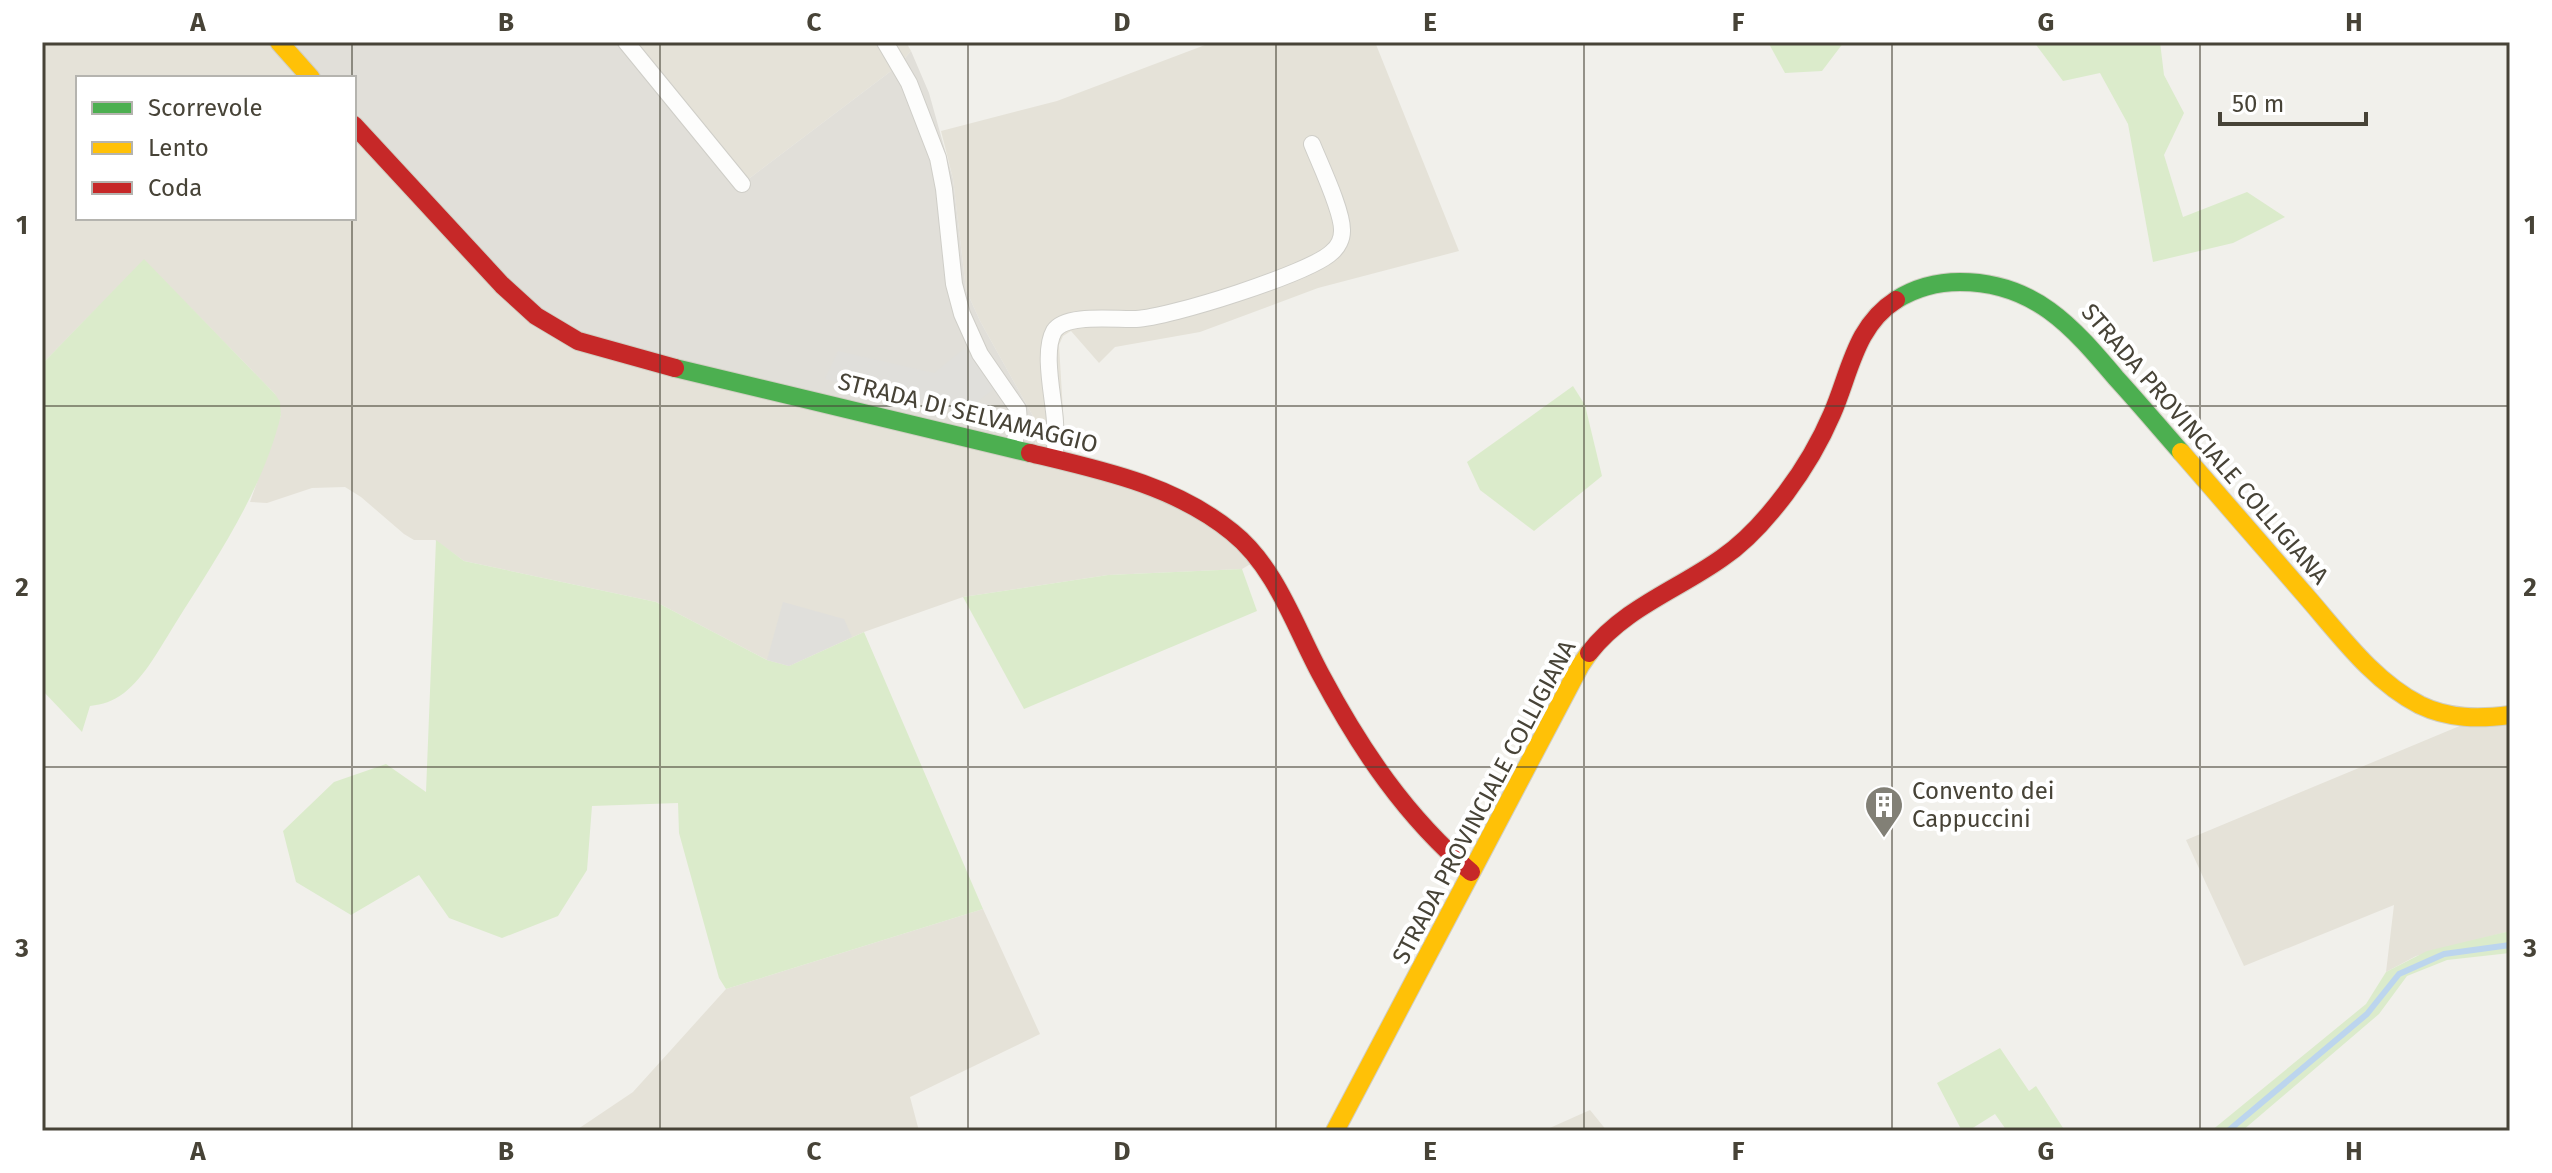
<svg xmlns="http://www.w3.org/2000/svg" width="2552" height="1173" font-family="'Fira Sans',sans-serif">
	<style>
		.residential { fill: #e5e2d8 }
		.industrial { fill: #e1dfd9 }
		.green { fill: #dbebcb }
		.parking { fill: #e0dfdb }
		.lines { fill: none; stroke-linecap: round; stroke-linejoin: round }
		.stream { stroke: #bcd5ee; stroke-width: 6 }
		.street-casing { stroke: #cfcec8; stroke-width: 18 }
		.fast-casing { stroke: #d0cec2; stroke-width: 20 }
		.slow-casing { stroke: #d0cec2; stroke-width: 20 }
		.jam-casing { stroke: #d0cec2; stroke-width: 20 }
		.street { stroke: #fdfdfc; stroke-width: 16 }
		.fast { stroke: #4caf50; stroke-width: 18 }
		.slow { stroke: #ffc107; stroke-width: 18 }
		.jam { stroke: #c62828; stroke-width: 18 }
		.grid { fill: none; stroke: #474337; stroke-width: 2; stroke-opacity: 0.55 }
		.labels { text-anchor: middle; stroke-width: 8; stroke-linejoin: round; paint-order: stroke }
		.street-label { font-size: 24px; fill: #474337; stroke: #fff }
		.poi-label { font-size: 24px; fill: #474337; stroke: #fff; text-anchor: start }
		.neatline { fill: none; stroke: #474337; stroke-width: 3 }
		.grid-label { font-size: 26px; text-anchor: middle; font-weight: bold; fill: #474337 }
	</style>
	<rect width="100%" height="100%" fill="#f1f0eb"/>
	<!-- residential -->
	<g class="residential">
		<path d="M42 42H279L311 78H78V218H354V125L1036 454 1034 418 980 321 966 290 953 179 941 131 1057 101 1213 42H1375L1459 251 1318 288 1200 332 1115 347 1099 363 1071 331 1063 336 1059 345 1066 461 1141 482 1259 559 1242 569 1108 575 963 597 864 632 789 666 767 660 656 602 464 561 435 540H414L404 534 361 497 345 487 312 488 267 503 250 502 281 415 275 394 144 260 42 364Z"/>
		<path d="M626 42H906L911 51 899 65 742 184Z"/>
		<path d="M2510 705V931L2416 956 2386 972 2394 905 2244 966 2186 840Z"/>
		<path d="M983 909 1040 1034 910 1097 919 1131H575L633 1092 726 989Z"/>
		<path d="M1590 1110 1607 1131H1543Z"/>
	</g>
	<!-- industrial -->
	<path class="industrial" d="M279 42H626L742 184 899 65 911 51 929 93 953 179 966 290 980 321 1034 418 1036 455 554 328 354 125V78H311Z"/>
	<!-- green -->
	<g class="green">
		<path d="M1768 42H1844L1822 71 1785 73Z"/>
		<path d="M2034 42H2160L2164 75 2184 113 2164 155 2183 217 2247 192 2285 217 2233 243 2153 262 2128 124 2100 73 2063 81Z"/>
		<path d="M144 259 275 394 280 402 281 415C262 492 217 557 175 624 161 646 145 677 124 693 112 702 103 704 90 706L82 732 42 690V364Z"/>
		<path d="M1573 386 1585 405 1602 476 1534 531 1480 490 1467 462Z"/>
		<path d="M436 540 464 561 656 602 767 660 789 666 864 632 983 909 726 989 719 978 679 833 678 803 592 806 587 870 558 916 502 938 449 918 419 875 351 915 296 882 283 831 334 782 386 764 426 792Z"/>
		<path d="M1242 569 1257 611 1024 709 963 597 1108 575Z"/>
		<path d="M2510 931V953L2447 960 2407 976 2379 1014 2242 1131H2211L2366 1004 2386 972 2427 951Z"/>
		<path d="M2000 1048 2029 1091 2036 1086 2065 1131H2007L1995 1114 1968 1131H1962L1937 1083Z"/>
	</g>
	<!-- parking -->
	<g class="parking">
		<path d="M965 348 994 389 962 413 825 379 838 351 934 373Z"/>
		<path d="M783 602 844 619 852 637 789 666 767 660Z"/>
	</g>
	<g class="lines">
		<!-- stream -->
		<path class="stream" d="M2228 1131 2367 1014 2399 974 2444 954 2510 945"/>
		<!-- street casing -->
		<g class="street-casing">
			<g id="street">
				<path d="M626 42 742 184"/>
				<path d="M885 42 909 83 938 158 944 189 954 284 962 314 980 354 1018 409 1019 422 1013 449"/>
				<path d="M1055 459C1055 447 1056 434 1055 422 1054 399 1042 352 1054 331 1065 313 1117 320 1136 319 1168 318 1311 273 1332 252 1338 247 1342 239 1342 231 1343 212 1320 164 1312 144"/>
			</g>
		</g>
		<!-- fast casing -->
		<g class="fast-casing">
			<g id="fast">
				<path d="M1896 300C1915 288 1938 282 1960 282 2034 282 2072 326 2116 378 2138 402 2159 427 2181 452"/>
				<path d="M675 368 1030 453"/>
			</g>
		</g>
		<!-- slow casing -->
		<g class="slow-casing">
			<g id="slow">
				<path d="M279 42 311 78"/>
				<path d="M2181 452C2223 500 2264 548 2306 596 2340 635 2373 681 2420 705 2449 719 2479 719 2510 715"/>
				<path d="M1335 1131 1580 666 1589 653"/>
			</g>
		</g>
		<!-- jam casing -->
		<g class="jam-casing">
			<g id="jam">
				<path d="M354 125 502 285 536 316 578 341 675 368"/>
				<path d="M1030 453C1101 470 1174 485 1232 532 1276 567 1295 627 1321 675 1361 750 1406 817 1471 872"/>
				<path d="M1589 653C1624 608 1677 590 1722 558 1747 541 1768 517 1786 493 1804 469 1820 442 1832 414 1850 373 1855 326 1896 300"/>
			</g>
		</g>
		<!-- street -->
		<use href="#street" class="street"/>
		<!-- fast -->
		<use href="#fast" class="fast"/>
		<!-- slow -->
		<use href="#slow" class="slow"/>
		<!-- jam -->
		<use href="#jam" class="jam"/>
	</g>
	<!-- grid -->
	<path class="grid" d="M352 42V78M660 42V1131M968 42V1131M1276 42V1131M1584 42V1131M1892 42V1131M2200 42V1131M352 218V1131M42 406H2510M42 767H2510"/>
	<!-- icons -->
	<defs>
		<g id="building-pin" transform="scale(2)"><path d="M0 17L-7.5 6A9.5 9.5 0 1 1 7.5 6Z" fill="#828076" stroke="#fff"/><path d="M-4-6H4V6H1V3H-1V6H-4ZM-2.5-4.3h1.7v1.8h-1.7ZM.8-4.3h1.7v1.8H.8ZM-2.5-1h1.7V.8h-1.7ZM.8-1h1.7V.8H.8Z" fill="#fff"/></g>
	</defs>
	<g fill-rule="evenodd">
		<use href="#building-pin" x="1884" y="805"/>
	</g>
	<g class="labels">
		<!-- street labels -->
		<g class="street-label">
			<text transform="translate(968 413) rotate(14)" y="8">STRADA DI SELVAMAGGIO</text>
			<text transform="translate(2205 444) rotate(49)" y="8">STRADA PROVINCIALE COLLIGIANA</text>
			<text transform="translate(1484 802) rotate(-62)" y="8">STRADA PROVINCIALE COLLIGIANA</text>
		</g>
		<!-- poi labels -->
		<g class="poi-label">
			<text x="1912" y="799">Convento dei<tspan x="1912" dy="28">Cappuccini</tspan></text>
		</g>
	</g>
	<!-- border -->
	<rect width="2552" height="1173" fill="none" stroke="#ffffff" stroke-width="88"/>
	<!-- legend -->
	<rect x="76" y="76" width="280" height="144" fill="#ffffff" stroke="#b5b4af" stroke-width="2"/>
	<rect x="92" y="102" width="40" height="12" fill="#4caf50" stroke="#b5b4af" stroke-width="2"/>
	<text x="148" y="116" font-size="24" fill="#474337">Scorrevole</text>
	<rect x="92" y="142" width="40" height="12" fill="#ffc107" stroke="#b5b4af" stroke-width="2"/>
	<text x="148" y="156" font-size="24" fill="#474337">Lento</text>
	<rect x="92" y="182" width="40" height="12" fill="#c62828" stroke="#b5b4af" stroke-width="2"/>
	<text x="148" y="196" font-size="24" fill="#474337">Coda</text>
	<!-- scale -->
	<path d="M2220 112v12h146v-12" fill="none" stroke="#474337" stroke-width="4"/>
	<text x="2232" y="112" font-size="24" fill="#474337" stroke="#ffffff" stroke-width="6" paint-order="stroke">50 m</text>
	<rect x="44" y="44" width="2464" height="1085" class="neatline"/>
	<g class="grid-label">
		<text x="198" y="31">A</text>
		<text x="506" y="31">B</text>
		<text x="814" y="31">C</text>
		<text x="1122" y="31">D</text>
		<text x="1430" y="31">E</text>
		<text x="1738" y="31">F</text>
		<text x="2046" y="31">G</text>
		<text x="2354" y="31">H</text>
		<text x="22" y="234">1</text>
		<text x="2530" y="234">1</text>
		<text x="22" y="596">2</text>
		<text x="2530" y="596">2</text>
		<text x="22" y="957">3</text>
		<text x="2530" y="957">3</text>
		<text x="198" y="1160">A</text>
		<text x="506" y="1160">B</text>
		<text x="814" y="1160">C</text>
		<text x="1122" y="1160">D</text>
		<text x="1430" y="1160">E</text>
		<text x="1738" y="1160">F</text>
		<text x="2046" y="1160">G</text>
		<text x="2354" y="1160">H</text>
	</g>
</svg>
